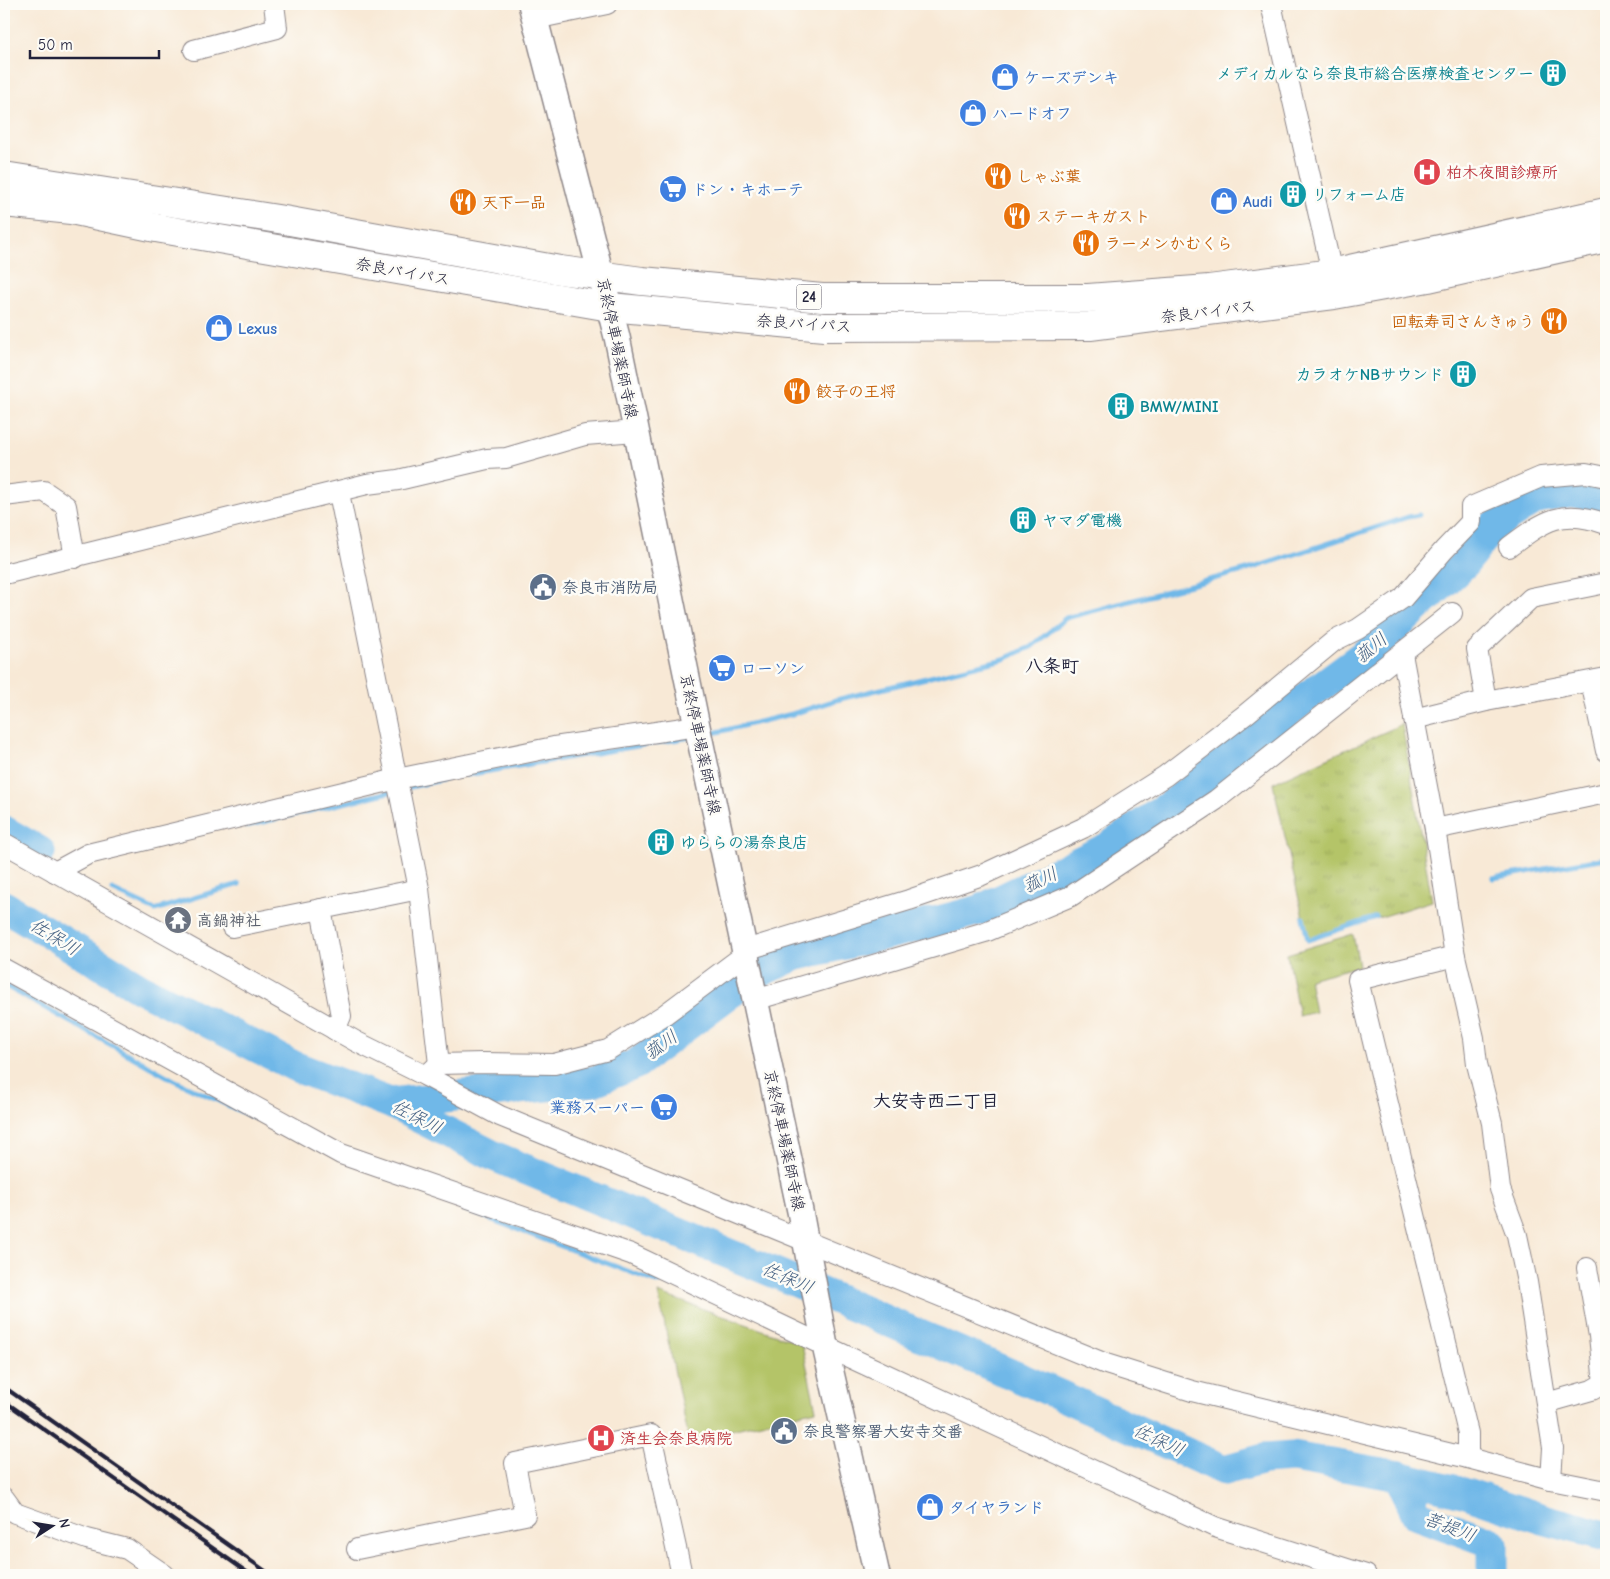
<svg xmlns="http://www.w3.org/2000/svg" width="1610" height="1579" font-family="'Comic Neue','Klee One',sans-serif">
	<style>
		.grass { fill: url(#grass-tufts); stroke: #6b7351 }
		.garden { fill: #b4c467; stroke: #6b7351 }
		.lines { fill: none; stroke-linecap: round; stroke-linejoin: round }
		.stream { stroke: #70b8e8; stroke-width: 5 }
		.river { stroke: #70b8e8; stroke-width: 31 }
		.minor-casing { stroke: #8d8688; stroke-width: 22 }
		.major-casing { stroke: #8d8688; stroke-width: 28 }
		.highway-casing { stroke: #8d8688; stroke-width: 30 }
		.minor { stroke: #fff; stroke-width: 20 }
		.major { stroke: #fff; stroke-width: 25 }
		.highway { stroke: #fff; stroke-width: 28 }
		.rail { stroke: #22223b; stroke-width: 4 }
		.labels { text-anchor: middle; stroke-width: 5; stroke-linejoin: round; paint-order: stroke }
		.shield { fill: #fdfcf7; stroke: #646373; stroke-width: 1 }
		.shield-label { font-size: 15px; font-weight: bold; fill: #22223b }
		.culture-label { font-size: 16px; font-weight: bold; fill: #0d838f; stroke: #fdfcf7; text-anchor: start }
		.shop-label { font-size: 16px; font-weight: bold; fill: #366cbe; stroke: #fdfcf7; text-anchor: start }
		.health-label { font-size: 16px; font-weight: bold; fill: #be3a42; stroke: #fdfcf7; text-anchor: start }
		.food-label { font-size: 16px; font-weight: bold; fill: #c56008; stroke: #fdfcf7; text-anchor: start }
		.street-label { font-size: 16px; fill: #22223b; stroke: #fdfcf7 }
		.service-label { font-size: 16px; font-weight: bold; fill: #4e5e75; stroke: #fdfcf7; text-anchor: start }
		.worship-label { font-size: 16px; font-weight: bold; fill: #5b616d; stroke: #fdfcf7; text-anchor: start }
		.water-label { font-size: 18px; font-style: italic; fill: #415e80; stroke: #fdfcf7 }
		.neighbourhood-label { font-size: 18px; font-weight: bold; fill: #22223b; stroke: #fdfcf7 }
	</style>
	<defs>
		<pattern id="grass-tufts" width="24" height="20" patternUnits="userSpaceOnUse" patternTransform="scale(1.25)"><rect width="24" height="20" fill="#b4c467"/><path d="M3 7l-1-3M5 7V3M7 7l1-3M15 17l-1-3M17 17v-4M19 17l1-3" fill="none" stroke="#9aa85a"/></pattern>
	</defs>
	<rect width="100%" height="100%" fill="#fdfcf7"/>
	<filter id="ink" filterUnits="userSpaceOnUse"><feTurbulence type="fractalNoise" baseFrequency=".02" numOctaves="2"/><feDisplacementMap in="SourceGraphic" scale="10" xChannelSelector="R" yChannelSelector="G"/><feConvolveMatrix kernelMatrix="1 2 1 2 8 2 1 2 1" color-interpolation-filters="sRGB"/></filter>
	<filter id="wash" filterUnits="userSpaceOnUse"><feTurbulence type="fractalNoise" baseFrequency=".0096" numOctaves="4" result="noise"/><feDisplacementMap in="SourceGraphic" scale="20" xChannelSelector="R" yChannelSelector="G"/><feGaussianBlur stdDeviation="1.12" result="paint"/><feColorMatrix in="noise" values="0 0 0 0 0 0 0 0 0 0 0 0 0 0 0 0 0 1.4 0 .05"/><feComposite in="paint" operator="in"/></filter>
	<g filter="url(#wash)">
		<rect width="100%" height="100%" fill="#f8e9d6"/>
		<!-- grass -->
		<g class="grass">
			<path d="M1402 724 1432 901 1308 940 1273 783Z"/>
			<path d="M1353 934 1359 966 1309 979 1315 1012 1299 1016 1287 954Z"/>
		</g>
		<!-- garden -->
		<path class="garden" d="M658 1293 802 1344 816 1410 689 1440Z"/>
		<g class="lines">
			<!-- stream -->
			<g class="stream">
				<path d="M705 735 792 714 840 699 1004 659 1031 647 1066 618 1247 570 1408 517 1419 515"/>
				<path d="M466 775 691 737"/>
				<path d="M402 789 445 779"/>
				<path d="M246 826 394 791"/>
				<path d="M1493 878 1606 858"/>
				<path d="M112 890 155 910 239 884"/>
				<path d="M1303 918 1308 940 1376 917"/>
				<path d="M4 985 174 1080 255 1118"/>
				<path d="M461 1208 659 1283"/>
			</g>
			<!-- river -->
			<g class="river">
				<path d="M4 831 40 852"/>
				<path d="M4 906 140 988 296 1067 390 1103 496 1157 787 1278 1062 1396 1224 1470 1264 1459 1293 1457 1399 1476 1466 1493 1543 1519 1606 1536"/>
				<path d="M390 1103 594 1081 636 1064 726 996 766 969 794 956 901 931 980 910 1107 848 1176 801 1316 690 1377 645 1464 564 1493 526 1537 498 1575 492 1606 501"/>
				<path d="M1399 1476 1417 1515 1493 1543V1575"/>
			</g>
		</g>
	</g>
	<g filter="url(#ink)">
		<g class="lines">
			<!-- minor casing -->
			<g class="minor-casing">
				<g id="minor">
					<path d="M1271 4 1332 273"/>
					<path d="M535 19 607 4"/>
					<path d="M194 50 277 28 274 4"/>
					<path d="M339 493 419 889 439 1064"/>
					<path d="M4 496 44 491 66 506 75 558"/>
					<path d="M1509 547C1544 521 1562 507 1606 524"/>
					<path d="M4 574 367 484 398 480 487 459 506 458 585 435 636 431"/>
					<path d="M1402 654 1435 829 1455 956 1474 1038 1477 1064 1492 1123 1500 1189 1517 1235 1527 1282 1553 1448 1551 1480"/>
					<path d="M1591 682 1606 751"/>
					<path d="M1486 701 1477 649 1531 598 1606 583"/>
					<path d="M1414 719 1486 701 1606 678"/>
					<path d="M1435 829 1606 793"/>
					<path d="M4 843 357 1042 426 1076 500 1116 1106 1364 1192 1391 1468 1458 1551 1480 1606 1491"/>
					<path d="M55 872 88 854 397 779 554 747 697 726"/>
					<path d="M232 927 321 909"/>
					<path d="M1455 956 1358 980 1468 1433V1458"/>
					<path d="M4 969 341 1154 631 1254 825 1346 1215 1527 1366 1575"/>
					<path d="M755 1000 985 932 1071 896 1216 800 1452 613"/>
					<path d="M335 1030 341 1016 321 909 419 889"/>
					<path d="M426 1076 439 1064 483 1063 554 1064 608 1050 664 1015 755 947 909 900 982 875 1083 828 1165 776 1246 714 1334 641 1358 629 1403 598 1444 550 1471 522V507L1541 477 1586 473 1606 477"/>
					<path d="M1587 1268 1599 1336 1604 1383"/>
					<path d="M1546 1403 1592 1390 1606 1382"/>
					<path d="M4 1498 15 1513 87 1539 127 1549 165 1575"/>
					<path d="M357 1549 525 1515 515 1463 651 1435 682 1575"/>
				</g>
			</g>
			<!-- major casing -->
			<g class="major-casing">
				<path id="major" d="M531 4 617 337 697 726 800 1211 825 1346 877 1575"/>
			</g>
			<!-- highway casing -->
			<g class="highway-casing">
				<g id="highway">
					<path d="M4 176 284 220 560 270 642 281 822 298H1088L1209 289 1332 273 1606 212"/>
					<path d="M4 203 71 210 156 228 610 307 824 327 1090 326 1334 295 1428 278 1606 238"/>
				</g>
			</g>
			<!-- minor -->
			<use href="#minor" class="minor"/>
			<!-- major -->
			<use href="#major" class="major"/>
			<!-- highway -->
			<use href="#highway" class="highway"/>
			<!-- rail -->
			<g class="rail">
				<path d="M4 1387 271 1575"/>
				<path d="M4 1401 251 1575"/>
			</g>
		</g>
	</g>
	<!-- icons -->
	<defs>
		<g id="building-disc" transform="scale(1.4375)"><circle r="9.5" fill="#0f9aa8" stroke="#fdfcf7"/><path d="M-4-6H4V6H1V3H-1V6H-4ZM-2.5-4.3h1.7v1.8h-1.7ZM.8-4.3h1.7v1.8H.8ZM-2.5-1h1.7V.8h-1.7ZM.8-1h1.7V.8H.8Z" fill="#fff"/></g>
		<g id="shop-disc" transform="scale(1.4375)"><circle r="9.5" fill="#3f7fe0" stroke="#fdfcf7"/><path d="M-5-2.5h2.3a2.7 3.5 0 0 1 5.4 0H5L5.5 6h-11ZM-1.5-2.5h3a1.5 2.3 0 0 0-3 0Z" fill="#fff"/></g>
		<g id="hospital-disc" transform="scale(1.4375)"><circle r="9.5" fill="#e0444e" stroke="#fdfcf7"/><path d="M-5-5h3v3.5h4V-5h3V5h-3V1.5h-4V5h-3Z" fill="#fff"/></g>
		<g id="restaurant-disc" transform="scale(1.4375)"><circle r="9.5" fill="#e8710a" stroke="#fdfcf7"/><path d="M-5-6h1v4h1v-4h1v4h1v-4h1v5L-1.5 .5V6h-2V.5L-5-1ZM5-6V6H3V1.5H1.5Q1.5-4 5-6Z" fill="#fff"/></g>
		<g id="supermarket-disc" transform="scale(1.4375)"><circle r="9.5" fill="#3f7fe0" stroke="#fdfcf7"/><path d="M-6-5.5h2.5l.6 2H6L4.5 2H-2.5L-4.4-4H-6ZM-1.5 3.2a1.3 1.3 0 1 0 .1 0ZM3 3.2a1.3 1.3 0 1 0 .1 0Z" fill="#fff"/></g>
		<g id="civic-disc" transform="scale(1.4375)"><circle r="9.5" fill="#5c6f8a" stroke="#fdfcf7"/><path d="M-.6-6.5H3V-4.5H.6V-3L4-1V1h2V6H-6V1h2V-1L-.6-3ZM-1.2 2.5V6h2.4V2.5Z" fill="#fff"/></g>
		<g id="temple-disc" transform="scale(1.4375)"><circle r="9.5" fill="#6b7280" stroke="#fdfcf7"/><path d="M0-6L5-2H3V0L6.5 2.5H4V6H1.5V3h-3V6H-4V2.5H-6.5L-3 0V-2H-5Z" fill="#fff"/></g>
	</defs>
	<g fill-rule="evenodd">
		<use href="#building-disc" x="1553" y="73"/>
		<use href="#shop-disc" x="1005" y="77"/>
		<use href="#shop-disc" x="973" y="113"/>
		<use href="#hospital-disc" x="1427" y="172"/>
		<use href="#restaurant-disc" x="998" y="176"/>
		<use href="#supermarket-disc" x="673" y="189"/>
		<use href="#building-disc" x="1293" y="194"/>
		<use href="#shop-disc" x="1224" y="201"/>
		<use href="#restaurant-disc" x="463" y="202"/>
		<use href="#restaurant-disc" x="1017" y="216"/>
		<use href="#restaurant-disc" x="1086" y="243"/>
		<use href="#restaurant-disc" x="1554" y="321"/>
		<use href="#shop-disc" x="219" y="328"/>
		<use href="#building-disc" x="1463" y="374"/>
		<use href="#restaurant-disc" x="797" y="391"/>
		<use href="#building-disc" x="1121" y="406"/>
		<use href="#building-disc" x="1023" y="520"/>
		<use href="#civic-disc" x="543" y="587"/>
		<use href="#supermarket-disc" x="722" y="668"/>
		<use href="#building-disc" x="661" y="842"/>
		<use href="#temple-disc" x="178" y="920"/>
		<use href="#supermarket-disc" x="664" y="1107"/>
		<use href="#civic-disc" x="784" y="1431"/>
		<use href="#hospital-disc" x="601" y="1438"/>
		<use href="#shop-disc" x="930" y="1507"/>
	</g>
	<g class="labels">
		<!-- shield labels -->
		<rect class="shield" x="796.5" y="284.5" width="25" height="25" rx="4"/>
		<g class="shield-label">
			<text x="809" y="302">24</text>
		</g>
		<!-- culture labels -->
		<g class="culture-label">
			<text x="1534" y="79" text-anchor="end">メディカルなら奈良市総合医療検査センター</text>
			<text x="1312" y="200">リフォーム店</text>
			<text x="1444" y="380" text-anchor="end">カラオケNBサウンド</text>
			<text x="1140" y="412">BMW/MINI</text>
			<text x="1042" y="526">ヤマダ電機</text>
			<text x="680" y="848">ゆららの湯奈良店</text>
		</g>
		<!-- shop labels -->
		<g class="shop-label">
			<text x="1024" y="83">ケーズデンキ</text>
			<text x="992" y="119">ハードオフ</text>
			<text x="692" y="195">ドン・キホーテ</text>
			<text x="1243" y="207">Audi</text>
			<text x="238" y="334">Lexus</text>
			<text x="741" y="674">ローソン</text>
			<text x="645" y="1113" text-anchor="end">業務スーパー</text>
			<text x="949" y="1513">タイヤランド</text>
		</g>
		<!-- health labels -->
		<g class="health-label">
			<text x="1446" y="178">柏木夜間診療所</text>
			<text x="620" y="1444">済生会奈良病院</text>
		</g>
		<!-- food labels -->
		<g class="food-label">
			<text x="1017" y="182">しゃぶ葉</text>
			<text x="482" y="208">天下一品</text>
			<text x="1036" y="222">ステーキガスト</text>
			<text x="1105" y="249">ラーメンかむくら</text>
			<text x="1535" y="327" text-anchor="end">回転寿司さんきゅう</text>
			<text x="816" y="397">餃子の王将</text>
		</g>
		<!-- street labels -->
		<g class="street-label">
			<text transform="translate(403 271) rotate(10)" y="6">奈良バイパス</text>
			<text transform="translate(1208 311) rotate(-7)" y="6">奈良バイパス</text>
			<text transform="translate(804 323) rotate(4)" y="6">奈良バイパス</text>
			<text transform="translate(618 348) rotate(78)" y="6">京終停車場薬師寺線</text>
			<text transform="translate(701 744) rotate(78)" y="6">京終停車場薬師寺線</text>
			<text transform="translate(785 1140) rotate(78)" y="6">京終停車場薬師寺線</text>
		</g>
		<!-- service labels -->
		<g class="service-label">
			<text x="562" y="593">奈良市消防局</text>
			<text x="803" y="1437">奈良警察署大安寺交番</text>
		</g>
		<!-- worship labels -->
		<g class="worship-label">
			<text x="197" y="926">高鍋神社</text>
		</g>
		<!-- water labels -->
		<g class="water-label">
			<text transform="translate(1371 648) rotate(-40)" y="6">菰川</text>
			<text transform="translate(1040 880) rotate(-26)" y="6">菰川</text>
			<text transform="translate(55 937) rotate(31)" y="6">佐保川</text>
			<text transform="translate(661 1045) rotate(-36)" y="6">菰川</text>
			<text transform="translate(417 1117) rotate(27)" y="6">佐保川</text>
			<text transform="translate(788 1278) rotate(23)" y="6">佐保川</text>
			<text transform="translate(1159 1440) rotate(25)" y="6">佐保川</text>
			<text transform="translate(1450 1527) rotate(21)" y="6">菩提川</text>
		</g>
		<!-- neighbourhood labels -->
		<g class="neighbourhood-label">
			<text x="1052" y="672">八条町</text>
			<text x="936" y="1107">大安寺西二丁目</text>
		</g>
	</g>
	<!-- margin -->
	<rect width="1610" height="1579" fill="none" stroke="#fdfcf7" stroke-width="20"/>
	<!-- north arrow -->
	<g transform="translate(52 1526) rotate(78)" stroke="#fdfcf7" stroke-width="4" paint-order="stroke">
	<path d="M0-4L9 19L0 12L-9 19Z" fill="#22223b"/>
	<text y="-8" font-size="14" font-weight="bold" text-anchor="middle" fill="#22223b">N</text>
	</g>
	<!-- scale -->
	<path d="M30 50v8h129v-8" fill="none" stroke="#22223b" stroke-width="2.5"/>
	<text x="38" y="50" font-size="15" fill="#22223b" stroke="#fdfcf7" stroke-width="4" paint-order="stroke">50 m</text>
</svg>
